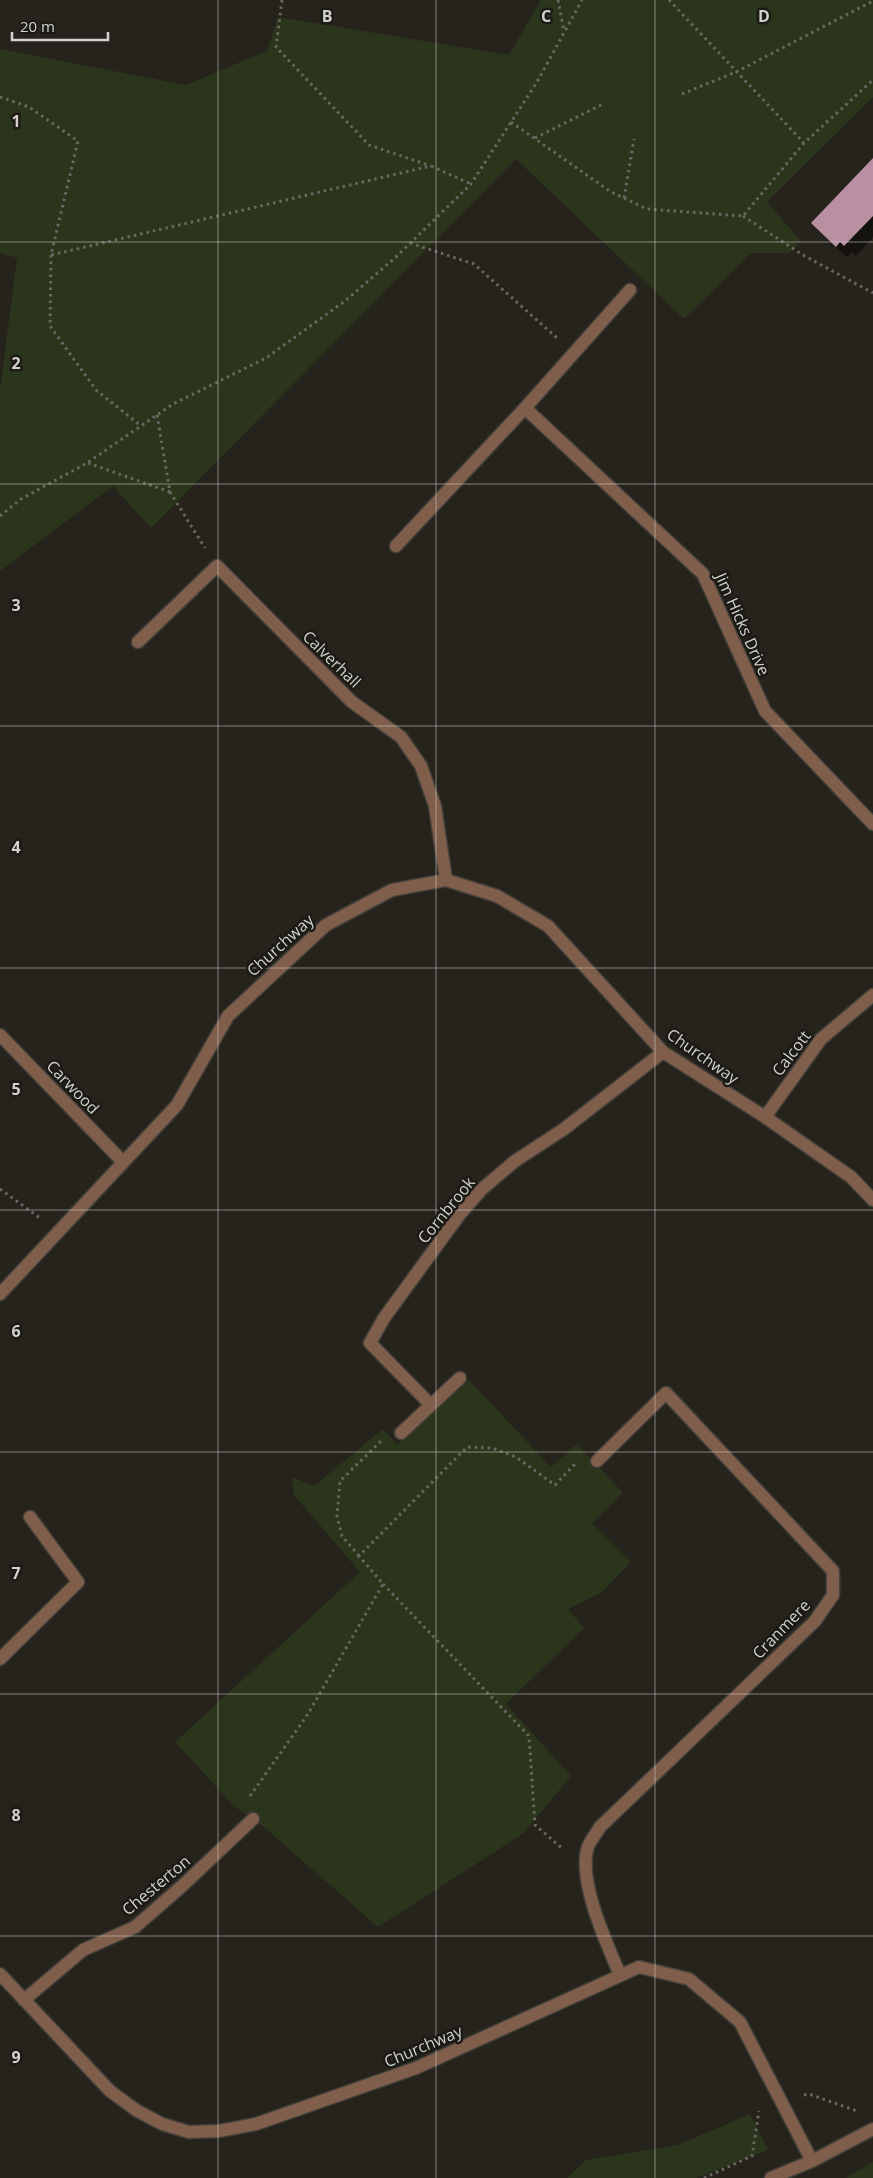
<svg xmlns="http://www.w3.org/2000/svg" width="873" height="2178" font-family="'Open Sans',sans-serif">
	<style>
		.green { fill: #2b351c }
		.shadow { fill: #0007 }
		.building { fill: #b890a2 }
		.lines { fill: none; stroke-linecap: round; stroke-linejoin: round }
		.minor-casing { stroke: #423f39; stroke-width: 15 }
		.path { stroke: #6b6863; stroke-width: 3; stroke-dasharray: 2.5 4; stroke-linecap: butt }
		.minor { stroke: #7f5e4b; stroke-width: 12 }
		.grid { fill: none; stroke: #d3d1cd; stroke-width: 1; stroke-opacity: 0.55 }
		.labels { text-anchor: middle; stroke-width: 5; stroke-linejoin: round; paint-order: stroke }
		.street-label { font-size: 16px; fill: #d3d1cd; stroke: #1c1a14 }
		.grid-label { font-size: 16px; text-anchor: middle; font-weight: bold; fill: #d3d1cd; stroke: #1c1a14; stroke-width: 5; stroke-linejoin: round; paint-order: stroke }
	</style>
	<rect width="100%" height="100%" fill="#26231d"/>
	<!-- green -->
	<g class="green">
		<path d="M541 0H873V97L767 202 801 241 790 253H751L684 319 516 159 151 528 113 486 0 571V390L17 258 0 253V49L186 85 267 51 278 17 509 55Z"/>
		<path d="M469 1380 551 1467 577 1444 623 1493 592 1523 631 1562 602 1592 568 1609 584 1628 506 1704 571 1776 524 1833 378 1927 265 1828 234 1806 175 1742 360 1572 294 1495 292 1477 314 1486 383 1429 398 1445Z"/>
		<path d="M750 2114 768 2150 696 2178H567L586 2160 678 2145Z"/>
		<path d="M873 2162V2178H846Z"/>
	</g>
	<!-- shadow -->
	<path class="shadow" d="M873 160V237L856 256 852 252 847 257 823 234Z"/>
	<!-- building -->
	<path class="building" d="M873 158V216L844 246 840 242 836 247 811 223Z"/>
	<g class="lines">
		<!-- minor casing -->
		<g class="minor-casing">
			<g id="minor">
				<path d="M630 290 525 408 703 574 765 711 873 824"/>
				<path d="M396 546 525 408"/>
				<path d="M138 642 217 566 352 702 401 737 421 766 435 806 446 880"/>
				<path d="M0 1035 123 1162"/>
				<path d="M765 1117 821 1039 873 995"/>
				<path d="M0 1294 177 1105 228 1016 326 925 392 890 446 880 497 896 548 926 663 1052 765 1117 851 1177 873 1200"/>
				<path d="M430 1404 370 1343 384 1318 460 1214 482 1189 515 1161 564 1129 663 1052"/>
				<path d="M401 1433 460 1378"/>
				<path d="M597 1461 666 1393 833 1571V1595L815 1621 600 1827C596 1834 588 1843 587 1850 579 1884 607 1944 620 1975"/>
				<path d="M0 1659 78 1582 30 1517"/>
				<path d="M0 1974 110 2091 136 2110 162 2124 189 2132 219 2131 256 2124 416 2068 639 1967 689 1979 740 2022 812 2161"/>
				<path d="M24 2000 83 1950 135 1927 181 1887 253 1819"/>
				<path d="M771 2178 812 2161 873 2129"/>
			</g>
		</g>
		<!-- path -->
		<g class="path">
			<path d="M282 0 276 47 369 145 431 166"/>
			<path d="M558 0 564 31"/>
			<path d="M669 0 804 143"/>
			<path d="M682 94 736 72 873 1"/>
			<path d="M0 97 29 107 78 141 51 255 431 166 471 184"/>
			<path d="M511 122 611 192 647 209 743 216 804 143 873 80"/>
			<path d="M535 138 603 104"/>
			<path d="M624 198 634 139"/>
			<path d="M743 216 803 255 873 293"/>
			<path d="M410 243 474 264 557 338"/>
			<path d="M51 255 50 326 96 390 141 426"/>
			<path d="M157 415 170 492 205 548"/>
			<path d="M88 463 170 492"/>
			<path d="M0 516 21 499 87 463 173 404 266 358 345 301 397 256 471 184 537 82 582 0"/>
			<path d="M0 1189 40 1218"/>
			<path d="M359 1556 342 1536 337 1516 340 1481 381 1441"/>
			<path d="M383 1584 529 1736 535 1825 563 1849"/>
			<path d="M250 1796 308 1714 383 1584 359 1556 467 1447 492 1448 516 1457 555 1485 575 1464"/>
			<path d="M804 2095 809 2094 857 2111"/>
			<path d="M704 2178 752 2156 759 2111"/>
		</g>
		<!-- minor -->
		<use href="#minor" class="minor"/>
	</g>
	<!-- grid -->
	<path class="grid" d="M218 0V2178M436 0V2178M655 0V2178M0 242H873M0 484H873M0 726H873M0 968H873M0 1210H873M0 1452H873M0 1694H873M0 1936H873"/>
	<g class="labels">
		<!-- street labels -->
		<g class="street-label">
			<text transform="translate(743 624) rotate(66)" y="6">Jim Hicks Drive</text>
			<text transform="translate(332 659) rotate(44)" y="6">Calverhall</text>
			<text transform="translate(280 945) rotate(-42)" y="6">Churchway</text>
			<text transform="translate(791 1053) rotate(-53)" y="6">Calcott</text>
			<text transform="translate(703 1056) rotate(35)" y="6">Churchway</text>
			<text transform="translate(73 1087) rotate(46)" y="6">Carwood</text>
			<text transform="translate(446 1210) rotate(-51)" y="6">Cornbrook</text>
			<text transform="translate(781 1629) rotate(-46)" y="6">Cranmere</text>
			<text transform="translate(156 1885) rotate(-40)" y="6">Chesterton</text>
			<text transform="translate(423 2046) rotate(-23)" y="6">Churchway</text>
		</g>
	</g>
	<g class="grid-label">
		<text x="327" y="22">B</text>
		<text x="546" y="22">C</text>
		<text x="764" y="22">D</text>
		<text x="16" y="127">1</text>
		<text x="16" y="369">2</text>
		<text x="16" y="611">3</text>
		<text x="16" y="853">4</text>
		<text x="16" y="1095">5</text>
		<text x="16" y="1337">6</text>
		<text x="16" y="1579">7</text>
		<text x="16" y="1821">8</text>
		<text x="16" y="2063">9</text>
	</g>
	<!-- scale -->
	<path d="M12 32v8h96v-8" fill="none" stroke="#d3d1cd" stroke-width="2.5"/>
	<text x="20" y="32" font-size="15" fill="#d3d1cd" stroke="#1c1a14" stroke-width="4" paint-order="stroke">20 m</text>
</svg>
